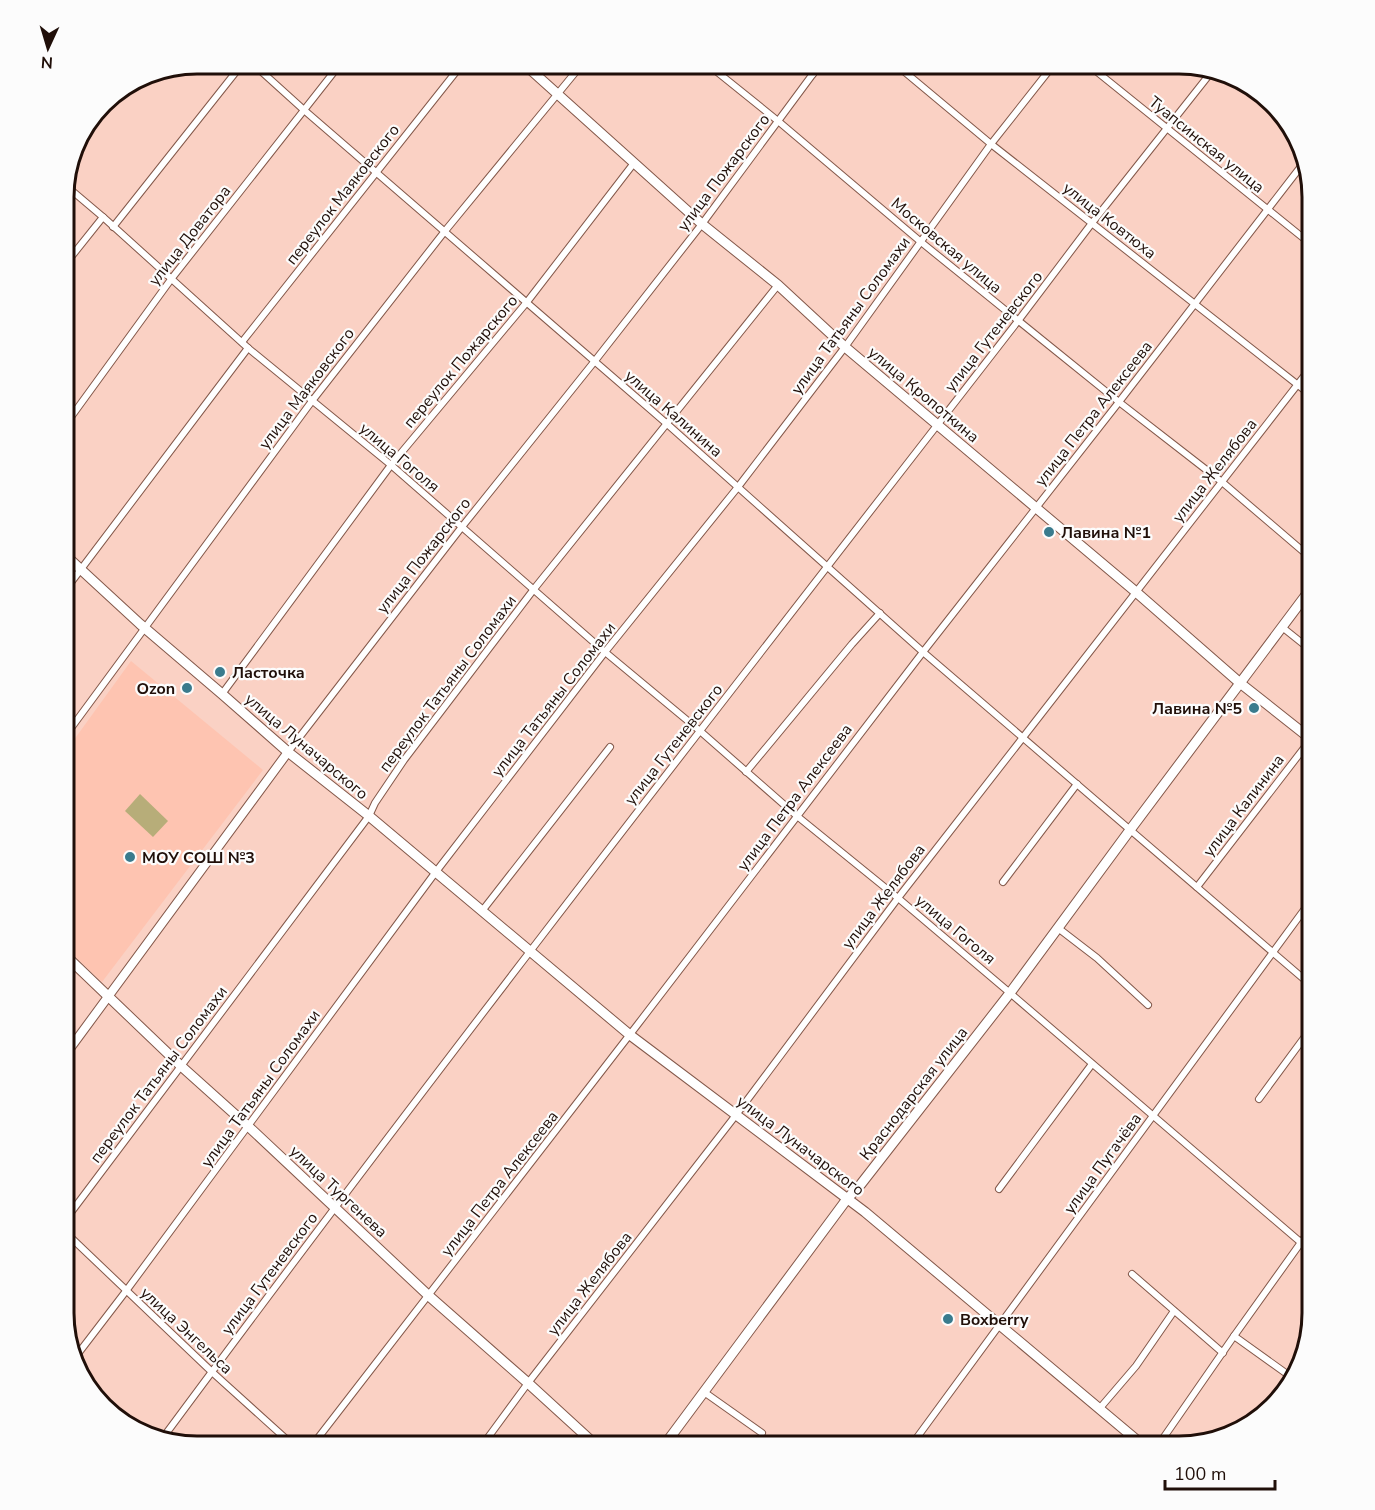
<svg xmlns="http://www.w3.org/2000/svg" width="1375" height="1510" font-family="'Nunito Sans',sans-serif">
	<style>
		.built { fill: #fec4b1 }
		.pitch { fill: #b7ad79 }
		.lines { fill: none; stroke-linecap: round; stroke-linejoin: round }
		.minor-casing { stroke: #83584a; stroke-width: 8 }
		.tertiary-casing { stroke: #83584a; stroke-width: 10 }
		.secondary-casing { stroke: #83584a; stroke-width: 11 }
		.minor { stroke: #fff; stroke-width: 6 }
		.tertiary { stroke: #fff; stroke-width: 8 }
		.secondary { stroke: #fff; stroke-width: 9 }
		.poi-dot { fill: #3a7b8d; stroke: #fcfcfc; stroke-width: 2 }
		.labels { text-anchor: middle; stroke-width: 4.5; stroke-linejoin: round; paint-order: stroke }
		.street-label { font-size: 16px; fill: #200f09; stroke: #fcfcfc }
		.poi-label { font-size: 16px; font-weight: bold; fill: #200f09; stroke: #fcfcfc; text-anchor: start }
		.rim { fill: none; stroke: #200f09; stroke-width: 3 }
	</style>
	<rect width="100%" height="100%" fill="#fad1c4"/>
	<!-- built -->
	<path class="built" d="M131 661 263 770 102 982 63 945V755Z"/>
	<!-- pitch -->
	<path class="pitch" d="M140 794 168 821 153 837 125 811Z"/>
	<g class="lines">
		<!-- minor casing -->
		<g class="minor-casing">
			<g id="minor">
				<path d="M252 63 304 110 666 423 923 652 1312 986"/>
				<path d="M706 63 778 121 921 242 1119 402 1222 482 1312 559"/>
				<path d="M799 63 813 74"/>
				<path d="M894 63 991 144 1312 396"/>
				<path d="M1086 63 1312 245"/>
				<path d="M64 184 103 217 248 348 391 465 605 652 700 731 797 816 898 898 1010 993 1312 1252"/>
				<path d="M113 227 243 63"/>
				<path d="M63 267 103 217"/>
				<path d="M242 342 463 63"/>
				<path d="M63 428 172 278 341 63"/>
				<path d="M63 593 248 348"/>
				<path d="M1282 627 1312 651"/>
				<path d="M222 694 391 465 527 302 634 163"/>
				<path d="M63 739 312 401 445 231 583 63"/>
				<path d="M288 752 461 528 594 362 702 224 821 63"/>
				<path d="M746 772 852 644 880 613"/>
				<path d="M1003 882 1077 784"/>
				<path d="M1197 887 1311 739"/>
				<path d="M482 911 610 747"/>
				<path d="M1058 928 1097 958 1148 1005"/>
				<path d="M1259 1099 1312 1027"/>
				<path d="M999 1189 1092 1064"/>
				<path d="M63 1223 369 816 375 803 404 760 534 589 778 285"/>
				<path d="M63 1230 212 1372 295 1447"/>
				<path d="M1132 1274 1223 1353"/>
				<path d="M1234 1336 1287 1374"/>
				<path d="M77 1355 126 1291 435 873 605 652 738 487 845 347 991 144 1055 63"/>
				<path d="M704 1392 762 1433"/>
				<path d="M1100 1408 1136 1366 1174 1311"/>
				<path d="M162 1439C441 1062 730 692 1018 321L1092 223 1213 70"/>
				<path d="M311 1447 638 1024 923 652 1119 402 1302 165"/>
				<path d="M481 1447 528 1383 736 1115 898 898 1312 366"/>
				<path d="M910 1447 1312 899"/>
				<path d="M1157 1447 1234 1336 1312 1227"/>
			</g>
		</g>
		<!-- tertiary casing -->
		<g class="tertiary-casing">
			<path id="tertiary" d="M63 1058 288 752"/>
		</g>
		<!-- secondary casing -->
		<g class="secondary-casing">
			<g id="secondary">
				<path d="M523 63 702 224 778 285 845 347 1136 592 1240 683 1312 740"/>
				<path d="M63 553 140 624 222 694 288 752 369 816 630 1035 865 1212 1145 1447"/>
				<path d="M63 953 181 1066 249 1127 429 1296 528 1383 598 1447"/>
				<path d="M663 1447 847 1199 861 1184 1010 993 1130 830 1312 587"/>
			</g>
		</g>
		<!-- minor -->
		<use href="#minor" class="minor"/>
		<!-- tertiary -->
		<use href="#tertiary" class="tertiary"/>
		<!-- secondary -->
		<use href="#secondary" class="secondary"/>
	</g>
	<!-- markers -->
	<g class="poi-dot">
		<circle cx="1049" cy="532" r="6"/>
		<circle cx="220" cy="672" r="6"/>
		<circle cx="187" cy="688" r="6"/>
		<circle cx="1254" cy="708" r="6"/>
		<circle cx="130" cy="857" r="6"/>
		<circle cx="948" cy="1319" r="6"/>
	</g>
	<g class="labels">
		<!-- street labels -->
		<g class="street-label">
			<text transform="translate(1207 144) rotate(39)" y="6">Туапсинская улица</text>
			<text transform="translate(723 172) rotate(-53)" y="6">улица Пожарского</text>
			<text transform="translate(342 194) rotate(-52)" y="6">переулок Маяковского</text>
			<text transform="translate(1110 220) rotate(38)" y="6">улица Ковтюха</text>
			<text transform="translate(189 235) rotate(-52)" y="6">улица Доватора</text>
			<text transform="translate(947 245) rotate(40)" y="6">Московская улица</text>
			<text transform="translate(850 315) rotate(-54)" y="6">улица Татьяны Соломахи</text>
			<text transform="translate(993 331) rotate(-52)" y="6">улица Гутеневского</text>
			<text transform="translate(460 361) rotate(-50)" y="6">переулок Пожарского</text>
			<text transform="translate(306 388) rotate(-53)" y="6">улица Маяковского</text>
			<text transform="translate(924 394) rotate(40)" y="6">улица Кропоткина</text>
			<text transform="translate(674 413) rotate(41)" y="6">улица Калинина</text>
			<text transform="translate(1093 413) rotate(-52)" y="6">улица Петра Алексеева</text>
			<text transform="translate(400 457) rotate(40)" y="6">улица Гоголя</text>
			<text transform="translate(1214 470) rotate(-52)" y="6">улица Желябова</text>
			<text transform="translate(423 555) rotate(-52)" y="6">улица Пожарского</text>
			<text transform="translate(447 683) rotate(-53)" y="6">переулок Татьяны Соломахи</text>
			<text transform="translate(553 699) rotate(-52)" y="6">улица Татьяны Соломахи</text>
			<text transform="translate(673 744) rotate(-52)" y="6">улица Гутеневского</text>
			<text transform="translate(307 746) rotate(40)" y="6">улица Луначарского</text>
			<text transform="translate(794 797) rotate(-53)" y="6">улица Петра Алексеева</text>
			<text transform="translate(1243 805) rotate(-53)" y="6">улица Калинина</text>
			<text transform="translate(883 896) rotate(-53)" y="6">улица Желябова</text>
			<text transform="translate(956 929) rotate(40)" y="6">улица Гоголя</text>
			<text transform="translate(158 1074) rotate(-53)" y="6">переулок Татьяны Соломахи</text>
			<text transform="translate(260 1088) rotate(-54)" y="6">улица Татьяны Соломахи</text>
			<text transform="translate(913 1093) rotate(-52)" y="6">Краснодарская улица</text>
			<text transform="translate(801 1145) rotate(37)" y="6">улица Луначарского</text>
			<text transform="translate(1102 1163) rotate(-54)" y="6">улица Пугачёва</text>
			<text transform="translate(499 1183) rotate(-52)" y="6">улица Петра Алексеева</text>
			<text transform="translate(339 1191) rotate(43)" y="6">улица Тургенева</text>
			<text transform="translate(269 1273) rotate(-53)" y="6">улица Гутеневского</text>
			<text transform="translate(589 1283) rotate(-52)" y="6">улица Желябова</text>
			<text transform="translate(187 1330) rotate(43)" y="6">улица Энгельса</text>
		</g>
		<!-- poi labels -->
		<g class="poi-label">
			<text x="1061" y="538">Лавина №1</text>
			<text x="232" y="678">Ласточка</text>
			<text x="175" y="694" text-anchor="end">Ozon</text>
			<text x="1242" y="714" text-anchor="end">Лавина №5</text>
			<text x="142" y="863">МОУ СОШ №3</text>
			<text x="960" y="1325">Boxberry</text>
		</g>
	</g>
	<!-- crop -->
	<path d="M0 0H1375V1510H0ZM197 74H1179A123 123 0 0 1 1302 197V1313A123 123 0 0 1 1179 1436H197A123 123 0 0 1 74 1313V197A123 123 0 0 1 197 74Z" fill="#fcfcfc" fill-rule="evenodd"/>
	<path class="rim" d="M197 74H1179A123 123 0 0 1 1302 197V1313A123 123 0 0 1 1179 1436H197A123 123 0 0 1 74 1313V197A123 123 0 0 1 197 74Z"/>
	<!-- north arrow -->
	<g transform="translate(48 48) rotate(184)" stroke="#fcfcfc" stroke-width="4.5" paint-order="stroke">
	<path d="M0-4.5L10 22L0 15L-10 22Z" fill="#200f09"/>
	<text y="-9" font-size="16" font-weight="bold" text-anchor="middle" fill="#200f09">N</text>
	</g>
	<!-- scale -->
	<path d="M1165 1480v9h110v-9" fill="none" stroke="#200f09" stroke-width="3"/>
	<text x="1174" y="1480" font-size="18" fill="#200f09" stroke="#fcfcfc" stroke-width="4.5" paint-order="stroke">100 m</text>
</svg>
